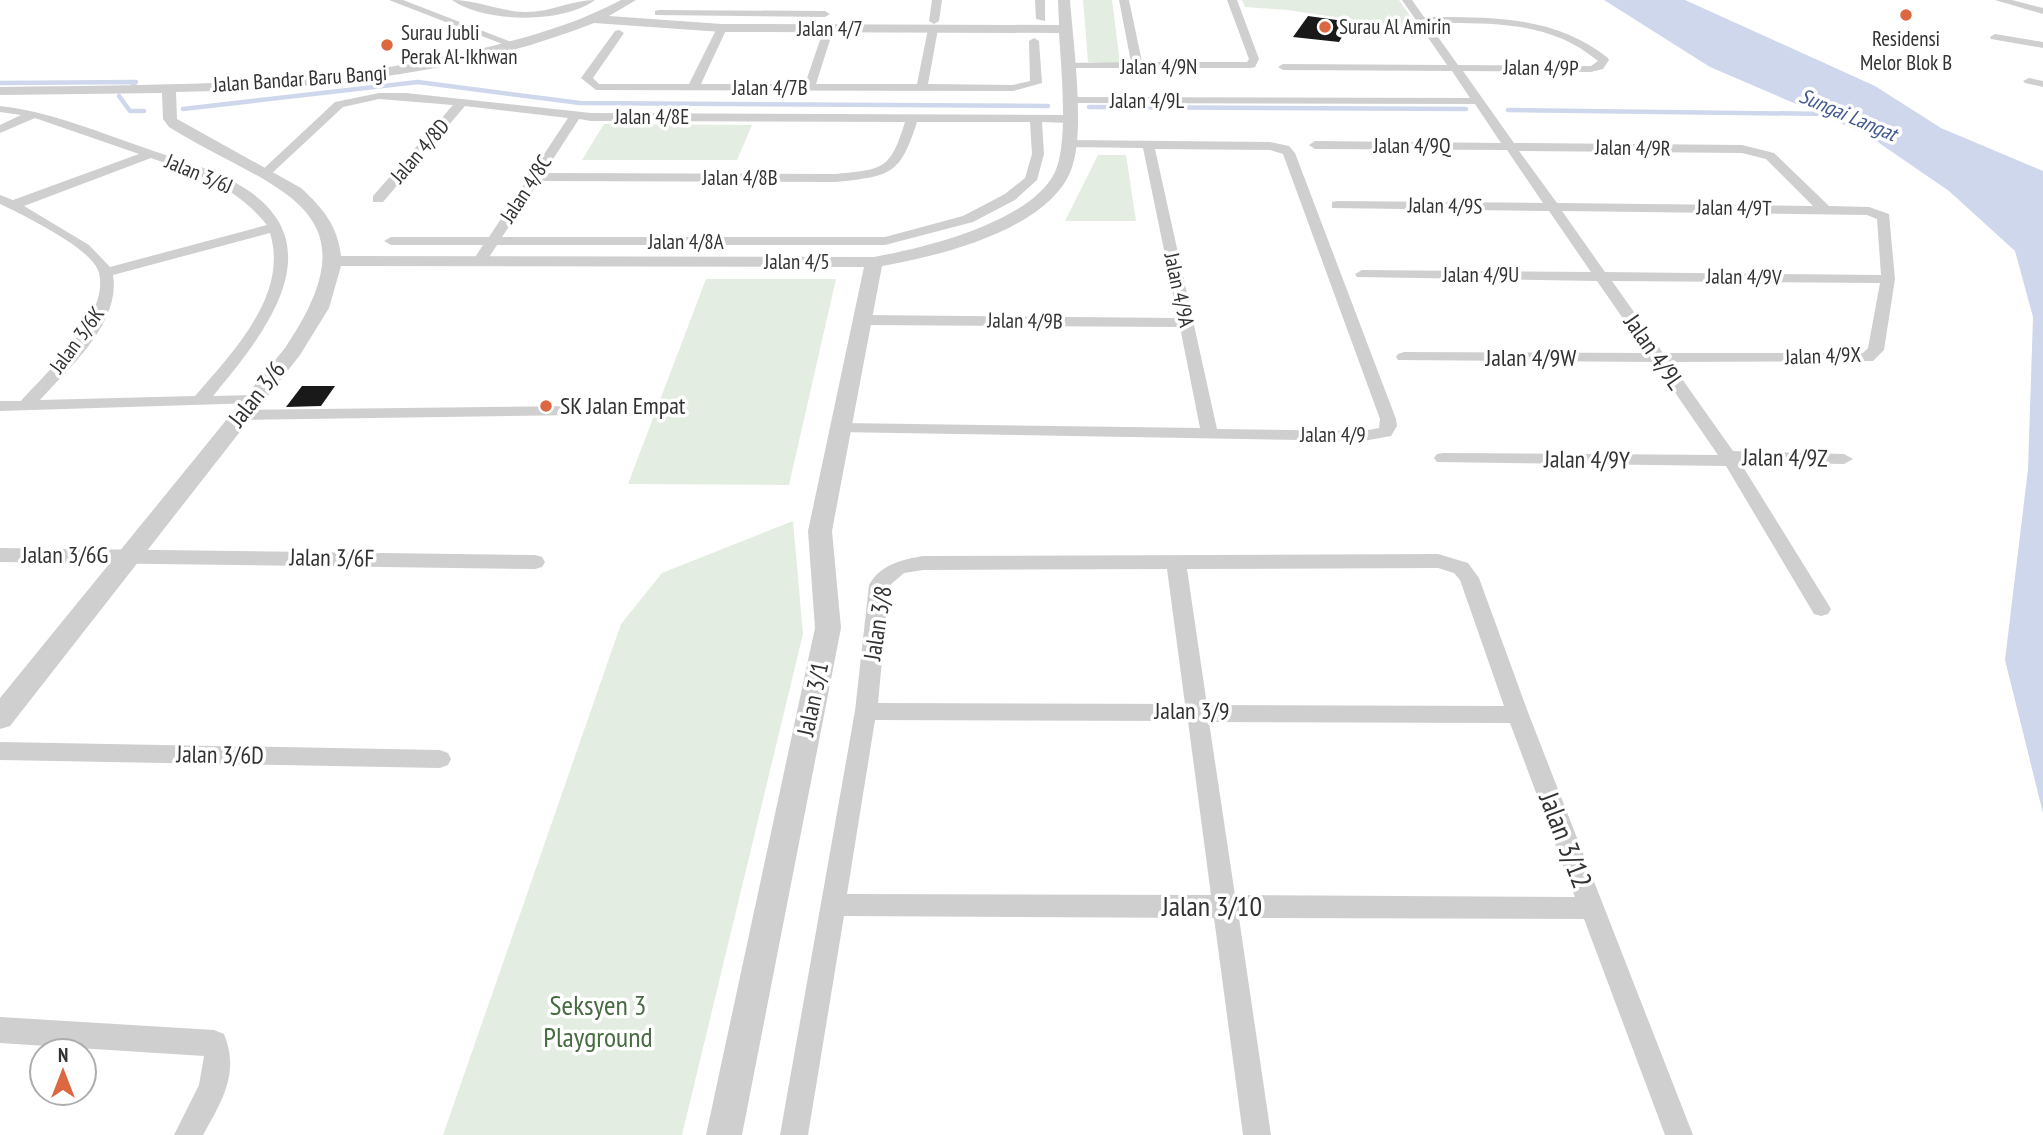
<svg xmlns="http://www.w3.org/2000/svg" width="2043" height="1135" font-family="'PT Sans Narrow',sans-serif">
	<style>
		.green { fill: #e4ede1 }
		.water { fill: #cfd7ec }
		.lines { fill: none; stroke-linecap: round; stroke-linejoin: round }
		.stream { stroke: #cfd7ec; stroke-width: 4.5 }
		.building { fill: #191919 }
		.minor { fill: #cfcfcf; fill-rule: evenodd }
		.tertiary { fill: #cfcfcf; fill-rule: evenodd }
		.poi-dot { fill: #dc6841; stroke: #fff; stroke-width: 2.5 }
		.labels { text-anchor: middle; stroke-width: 7; stroke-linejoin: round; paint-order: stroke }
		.far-poi-label { font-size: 21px; fill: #323232; stroke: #fff; text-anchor: start }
		.far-street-label { font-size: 21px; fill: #323232; stroke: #fff }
		.far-water-label { font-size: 21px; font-style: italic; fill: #435990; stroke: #fff }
		.street-label { font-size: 24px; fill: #323232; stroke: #fff }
		.poi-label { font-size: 24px; fill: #323232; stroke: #fff; text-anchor: start }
		.near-street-label { font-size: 28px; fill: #323232; stroke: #fff }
		.near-park-label { font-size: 28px; fill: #476c41; stroke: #fff }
	</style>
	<rect width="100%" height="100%" fill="#fff"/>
	<!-- green -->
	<g class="green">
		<path d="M1083 0H1112L1120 63 1088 62Z"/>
		<path d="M1242 0H1399L1418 27 1364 26 1363 21 1287 10 1245 7Z"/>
		<path d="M604 124 752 125 737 160H582Z"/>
		<path d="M1098 155H1126L1136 221H1065Z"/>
		<path d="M706 279H836L789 485 628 484Z"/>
		<path d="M793 521 803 634 682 1135H443L621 624 662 573Z"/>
	</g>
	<!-- water -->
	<path class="water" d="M1604 0H1685L1875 86 1941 128 2043 171V813L2005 660 2028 469 2033 317 2015 251 1949 191 1866 134 1710 67Z"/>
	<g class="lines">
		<!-- stream -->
		<g class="stream">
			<path d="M0 83 136 82 133 85"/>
			<path d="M119 96 130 111H144"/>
			<path d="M1089 107 1466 109"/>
			<path d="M183 109 418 82 580 103 1048 106"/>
			<path d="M1508 110 1829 114"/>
		</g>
	</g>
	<!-- building -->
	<g class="building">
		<path d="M1308 16 1351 22 1339 42 1293 37Z"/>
		<path d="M302 386H335L321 406 286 407Z"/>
	</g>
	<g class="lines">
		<!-- minor -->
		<g class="minor">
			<path d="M389 0H403L519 45 510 47Z"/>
			<path d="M452 0C477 0 499 11 524 12 549 13 571 0 595 0 563 24 485 23 452 0Z"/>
			<path d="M932 0H942L939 21 934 24 929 21Z"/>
			<path d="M1035 0H1045V21L1036 19Z"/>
			<path d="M1119 0H1129L1142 62H1247L1249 59 1227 0H1237L1259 59 1255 67 1251 68H1063L1062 66 1067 63 1131 62Z"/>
			<path d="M1402 0H1412L1424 17C1489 17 1555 15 1608 58L1609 60 1603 69 1591 72 1463 71 1514 143 1742 145 1774 153 1829 206 1869 207 1889 214 1895 279 1884 350 1873 361 1670 362 1733 451 1844 454 1853 459 1844 464 1740 462 1828 604 1831 609 1828 614 1821 616 1814 614 1726 466 1437 462 1434 458 1437 454 1443 453 1718 455 1654 362 1398 360 1396 357 1398 354 1404 352 1647 353 1597 281 1357 277 1355 274 1362 270 1591 272 1549 211 1332 208V202L1337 201 1543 203 1507 150 1315 149 1309 145 1315 141 1501 143 1475 104 1068 103 1062 100 1068 97 1470 98 1452 71 1283 70 1278 67 1283 64 1447 65ZM1428 23C1488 23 1550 20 1598 61L1591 66 1458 65ZM1519 151 1742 153 1766 159 1813 206 1557 203ZM1562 211 1867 215 1877 219 1881 275 1605 272ZM1612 281 1880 283 1868 348 1863 353H1663Z"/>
			<path d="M1995 0H2012L2043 8V14Z"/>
			<path d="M659 10 825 11 830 14 825 17 655 15V11Z"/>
			<path d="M722 25 727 28 701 84H805L820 40 825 37 830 40 816 84H917L928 29 933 26 938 29 928 84 1013 85 1030 81 1029 41 1034 38 1039 41 1042 83 1013 91 596 90 581 78 615 31 619 30 624 33 593 78 599 84H689L717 28Z"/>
			<path d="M1995 34 2043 42V48L1991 39 1990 37Z"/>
			<path d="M2029 78 2043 81V87L2025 83 2023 81Z"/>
			<path d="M379 93H406L591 113 1068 115 1074 119 1068 123 1042 122 1044 154 1037 180 1015 200 973 222 885 245H497L484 265 479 266 472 262 483 245H391L384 241 391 237H489L568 118 465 106 383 202H373V196L453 105 379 99 343 107 269 176H261L259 173 335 102ZM579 119 591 121 905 122C890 170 884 169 836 174L544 173ZM917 122H1030L1032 154 1025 178 1005 194 963 216 885 237H502L539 181 836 182C890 176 900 176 917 122Z"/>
			<path d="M0 106C52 112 98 132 148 149 181 161 216 169 246 189 336 248 261 338 213 396L254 395 260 397 262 400 260 403 0 411V401H21C47 372 113 313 98 270 89 247 23 215 0 204V195L13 200 139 154 35 118 0 133V125L21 115 0 112ZM151 158C198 174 234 185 267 225L110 267 89 245 24 206ZM270 233C289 295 233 352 195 396L40 400C69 368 121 323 113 275Z"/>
			<path d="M1068 140 1270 142 1289 146 1295 153 1396 419 1397 426 1391 436 1363 441 836 432 834 428 836 424 842 423 1200 428 1180 327 864 325 856 320 864 315 1178 318 1143 148 1064 147V141ZM1155 149 1270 150 1283 154 1380 419 1379 428 1363 431 1217 429Z"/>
			<path d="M570 406 576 407 578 411 576 415 242 420 234 415 242 410Z"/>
			<path d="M0 548 535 555 542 557 545 562 542 567 535 569 0 562Z"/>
			<path d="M1438 554 1468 563 1479 578 1529 715 1693 1135H1665L1584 919 1239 918 1271 1135H1243L1214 918 844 916 808 1135H780L855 711 869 585C881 564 901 560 923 556ZM1438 568 1454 573 1460 580 1504 706 1207 705 1187 569ZM1167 569 1185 704 878 703 889 586 904 573 923 570ZM875 720 1188 721 1211 895 847 894ZM1209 722 1510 723 1575 897 1235 895Z"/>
			<path d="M0 742 440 750 448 753 451 759 448 765 440 768 0 760Z"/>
			<path d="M0 1017 214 1030 224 1034C240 1073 222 1101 203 1135H174L199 1085 204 1056 0 1043Z"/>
		</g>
		<!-- tertiary -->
		<path class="tertiary" d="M621 0H636L609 16 722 24 1059 25 1058 0H1070C1073 42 1086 133 1071 170 1048 230 938 256 882 266L832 531 841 628 742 1135H706L815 628 808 531 864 267 341 266 329 308 300 355 10 726 0 729V698L285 348C383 204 269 190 169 127L163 119 162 93 0 95V87C166 84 335 88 496 45 539 34 582 21 621 0ZM594 23 722 32 1059 33C1061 67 1069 142 1055 172 1031 222 925 248 874 257L341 256C338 226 322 207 301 188L177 119 176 92C317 89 462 75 594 23Z"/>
	</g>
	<!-- markers -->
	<g class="poi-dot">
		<circle cx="1906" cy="15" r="7"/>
		<circle cx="1325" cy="27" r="7"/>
		<circle cx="387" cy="45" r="7"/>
		<circle cx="546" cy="406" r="7"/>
	</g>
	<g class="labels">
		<!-- far-poi labels -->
		<g class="far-poi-label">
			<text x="1339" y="34">Surau Al Amirin</text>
			<text x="401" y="40">Surau Jubli<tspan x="401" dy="24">Perak Al-Ikhwan</tspan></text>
			<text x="1906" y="46" text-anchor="middle">Residensi<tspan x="1906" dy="24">Melor Blok B</tspan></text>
		</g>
		<!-- far-street labels -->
		<g class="far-street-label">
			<text x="830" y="36">Jalan 4/7</text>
			<text x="1159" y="74">Jalan 4/9N</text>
			<text transform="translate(1541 68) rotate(1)" y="7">Jalan 4/9P</text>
			<text transform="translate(300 79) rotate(-4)" y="7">Jalan Bandar Baru Bangi</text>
			<text x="770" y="95">Jalan 4/7B</text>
			<text x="1147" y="108">Jalan 4/9L</text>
			<text x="652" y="124">Jalan 4/8E</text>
			<text x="1412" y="153">Jalan 4/9Q</text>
			<text transform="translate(1633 148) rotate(1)" y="7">Jalan 4/9R</text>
			<text transform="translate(420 151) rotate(-49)" y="7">Jalan 4/8D</text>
			<text transform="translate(199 174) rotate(23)" y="7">Jalan 3/6J</text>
			<text x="740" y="185">Jalan 4/8B</text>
			<text transform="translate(526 189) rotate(-57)" y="7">Jalan 4/8C</text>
			<text transform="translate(1445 206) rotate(1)" y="7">Jalan 4/9S</text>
			<text transform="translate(1734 208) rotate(1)" y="7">Jalan 4/9T</text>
			<text x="686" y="249">Jalan 4/8A</text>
			<text x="797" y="269">Jalan 4/5</text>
			<text x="1481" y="282">Jalan 4/9U</text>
			<text transform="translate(1744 277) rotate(1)" y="7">Jalan 4/9V</text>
			<text transform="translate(1179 290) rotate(78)" y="7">Jalan 4/9A</text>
			<text transform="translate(1025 321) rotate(1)" y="7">Jalan 4/9B</text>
			<text transform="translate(77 340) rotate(-54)" y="7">Jalan 3/6K</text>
			<text transform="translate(1823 356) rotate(-2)" y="7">Jalan 4/9X</text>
			<text x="1333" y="442">Jalan 4/9</text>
		</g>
		<!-- far-water labels -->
		<g class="far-water-label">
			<text transform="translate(1848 115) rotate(23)" y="7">Sungai Langat</text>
		</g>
		<!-- street labels -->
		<g class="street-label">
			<text transform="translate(1654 352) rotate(55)" y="8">Jalan 4/9L</text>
			<text x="1531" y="366">Jalan 4/9W</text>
			<text transform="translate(257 394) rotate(-52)" y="8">Jalan 3/6</text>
			<text transform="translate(1785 458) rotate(1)" y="8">Jalan 4/9Z</text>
			<text transform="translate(1587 460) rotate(1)" y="8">Jalan 4/9Y</text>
			<text x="65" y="563">Jalan 3/6G</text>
			<text transform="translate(332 558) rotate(1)" y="8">Jalan 3/6F</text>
			<text transform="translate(878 623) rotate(-81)" y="8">Jalan 3/8</text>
			<text transform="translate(813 699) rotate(-78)" y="8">Jalan 3/1</text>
			<text x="1192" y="719">Jalan 3/9</text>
			<text transform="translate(220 755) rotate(1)" y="8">Jalan 3/6D</text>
		</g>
		<!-- poi labels -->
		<g class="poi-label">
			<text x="560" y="414">SK Jalan Empat</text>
		</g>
		<!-- near-street labels -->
		<g class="near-street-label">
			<text transform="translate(1566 840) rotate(69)" y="10">Jalan 3/12</text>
			<text x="1212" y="916">Jalan 3/10</text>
		</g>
		<!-- near-park labels -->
		<g class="near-park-label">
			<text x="598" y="1015">Seksyen 3<tspan x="598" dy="32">Playground</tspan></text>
		</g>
	</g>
	<!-- north arrow -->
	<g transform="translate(63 1072)"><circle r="33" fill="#ffffff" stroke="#adadad" stroke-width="2"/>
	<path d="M0-5L12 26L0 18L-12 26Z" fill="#dc6841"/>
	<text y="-10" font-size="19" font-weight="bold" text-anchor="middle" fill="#323232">N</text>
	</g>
</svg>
